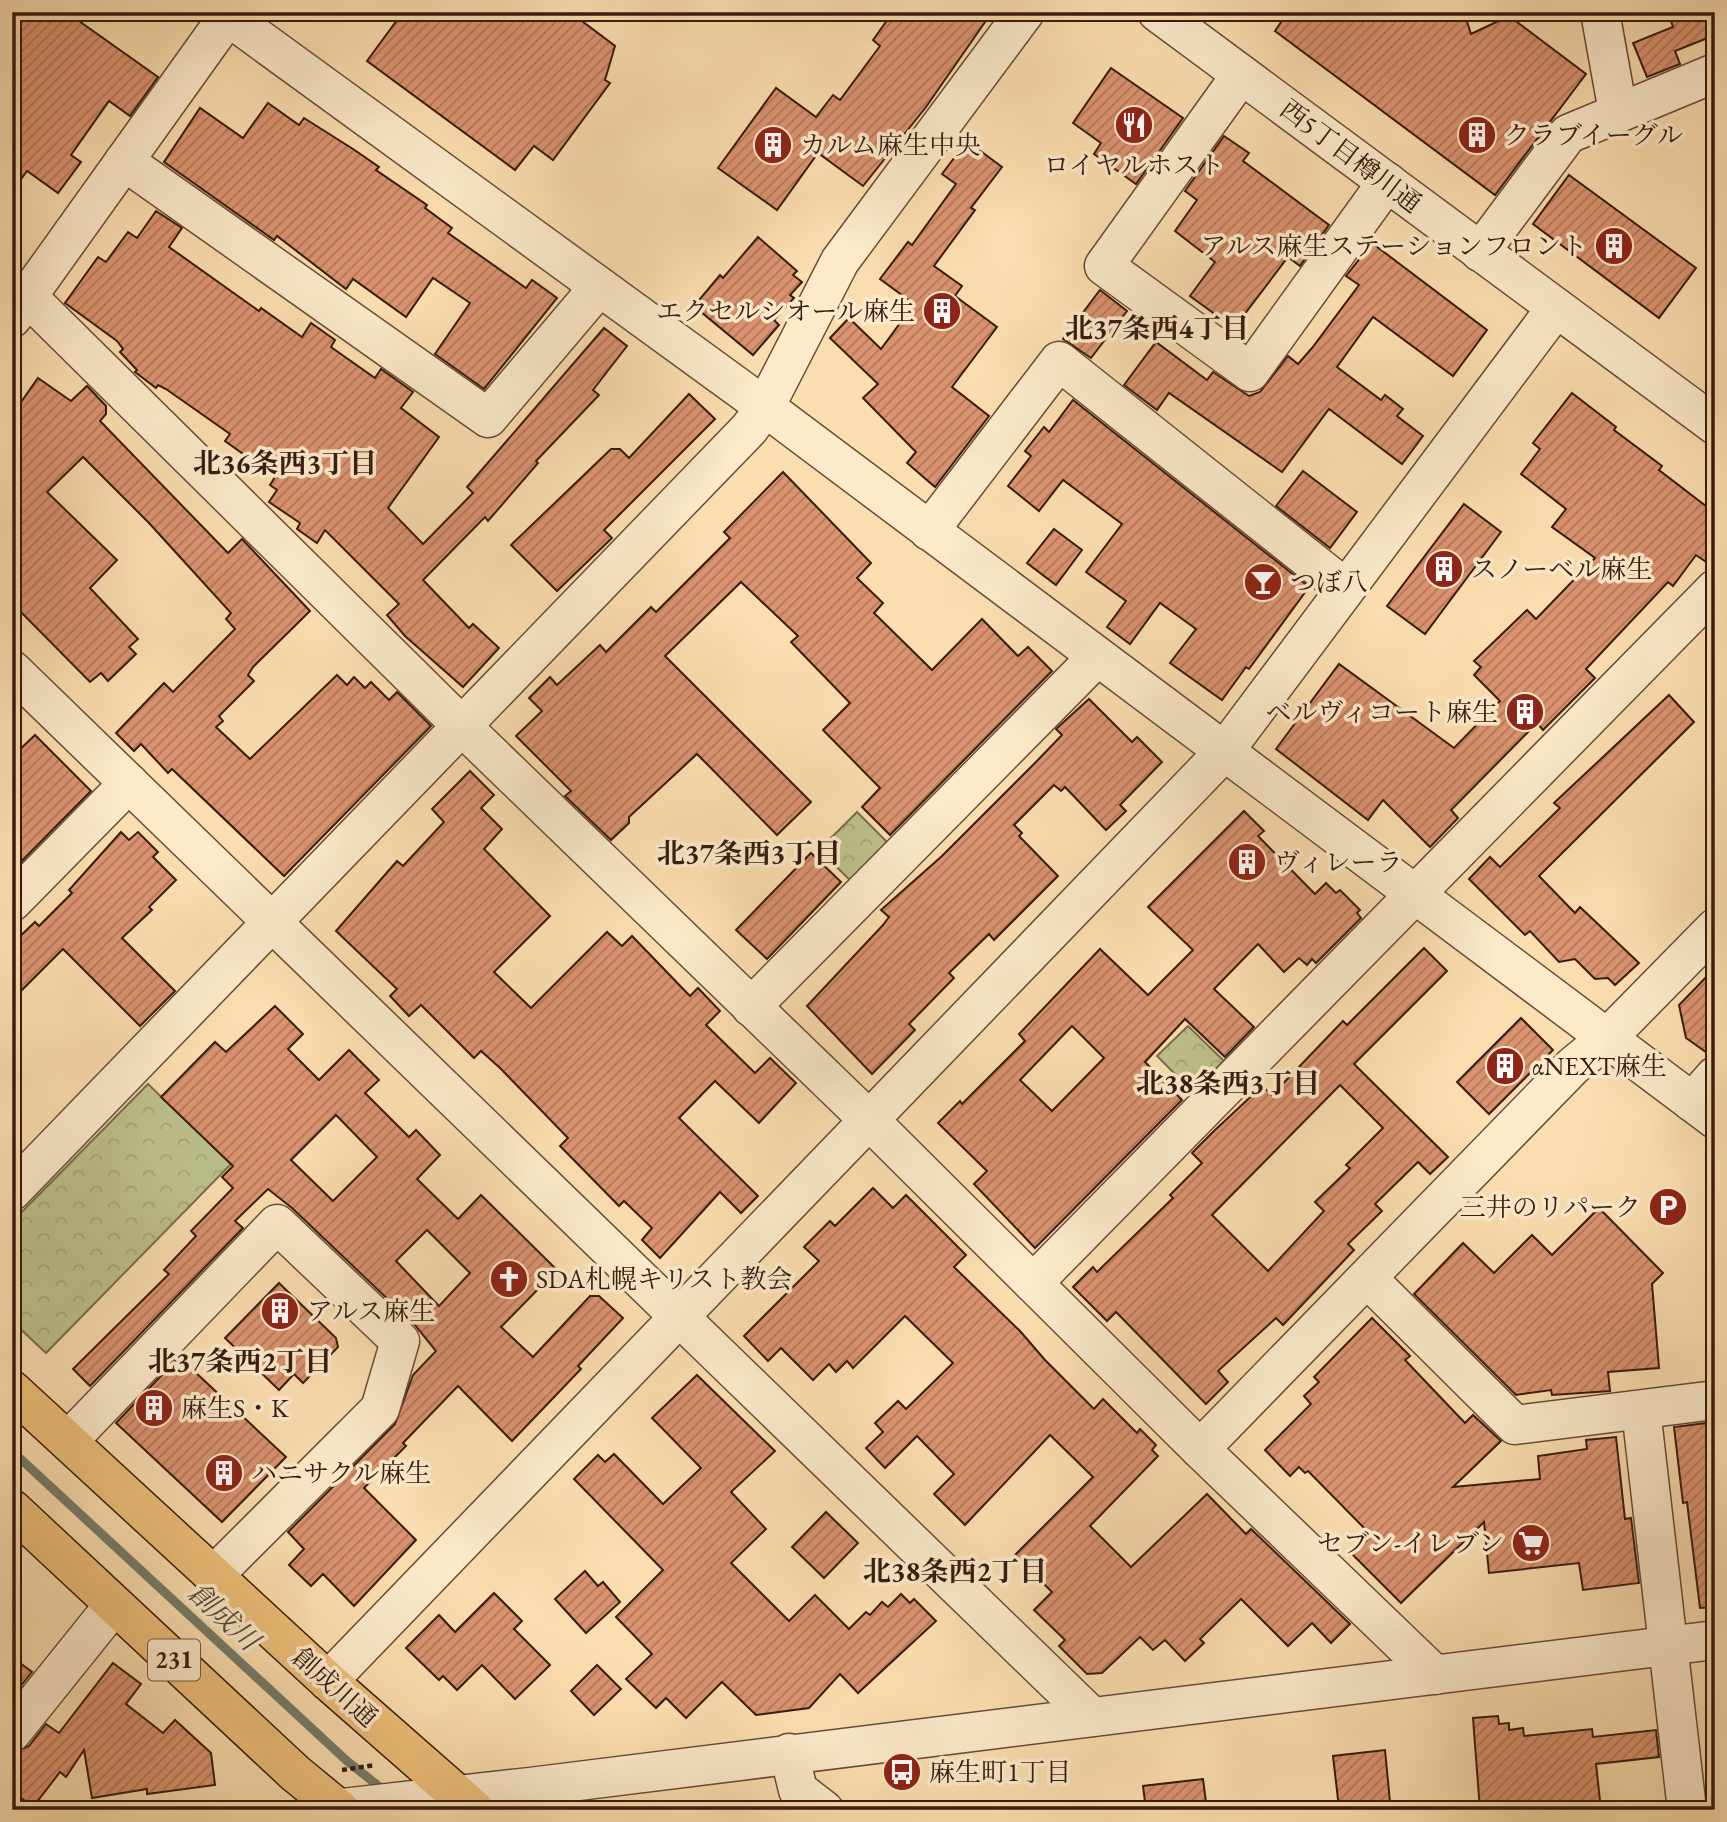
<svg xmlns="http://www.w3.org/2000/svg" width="1727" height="1822" font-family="'EB Garamond','Noto Serif JP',serif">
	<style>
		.forest { fill: url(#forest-crowns); stroke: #7a6e4e; stroke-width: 2 }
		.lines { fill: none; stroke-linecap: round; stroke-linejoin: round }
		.stream { stroke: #757c6b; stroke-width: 9 }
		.building { fill: url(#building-hatch); stroke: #361b10; stroke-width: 2; fill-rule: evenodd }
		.minor-casing { stroke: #674c38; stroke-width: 41 }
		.highway-casing { stroke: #361b10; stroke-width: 41 }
		.path { stroke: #361b10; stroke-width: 4.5; stroke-dasharray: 5 3.5; stroke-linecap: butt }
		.minor { stroke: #fceacb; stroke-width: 38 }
		.highway { stroke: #eebf78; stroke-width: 38 }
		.labels { text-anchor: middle; stroke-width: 7; stroke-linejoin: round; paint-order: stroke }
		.shield { fill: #fceacb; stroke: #715948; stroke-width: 2 }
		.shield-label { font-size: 24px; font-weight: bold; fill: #361b10 }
		.poi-label { font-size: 26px; fill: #361b10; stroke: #fceacb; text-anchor: start }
		.street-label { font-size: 26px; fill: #361b10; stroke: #fceacb }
		.neighbourhood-label { font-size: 28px; font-weight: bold; fill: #361b10; stroke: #fceacb }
		.water-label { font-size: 28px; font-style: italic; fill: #564b3d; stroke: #fceacb }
	</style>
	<defs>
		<pattern id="forest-crowns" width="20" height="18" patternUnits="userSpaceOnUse" patternTransform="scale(1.75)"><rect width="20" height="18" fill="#bdc18b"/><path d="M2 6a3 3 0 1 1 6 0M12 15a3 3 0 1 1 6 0" fill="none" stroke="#a3a577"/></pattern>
		<pattern id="building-hatch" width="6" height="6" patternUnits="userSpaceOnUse" patternTransform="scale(1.75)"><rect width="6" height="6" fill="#db936f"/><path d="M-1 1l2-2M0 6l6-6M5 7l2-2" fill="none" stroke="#b2775a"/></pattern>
	</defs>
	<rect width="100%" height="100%" fill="#fbdeaf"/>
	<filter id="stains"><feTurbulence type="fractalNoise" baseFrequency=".00286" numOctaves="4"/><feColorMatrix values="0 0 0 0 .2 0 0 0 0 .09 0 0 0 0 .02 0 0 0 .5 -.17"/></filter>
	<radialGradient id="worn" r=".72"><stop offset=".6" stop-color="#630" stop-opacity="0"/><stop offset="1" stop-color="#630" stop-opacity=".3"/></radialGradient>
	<!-- forest -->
	<g class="forest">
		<path d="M857 812 889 844 851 881 819 850Z"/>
		<path d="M1188 1026 1224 1061 1193 1092 1157 1056Z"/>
		<path d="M148 1084 231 1164 46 1353 12 1321V1222Z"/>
	</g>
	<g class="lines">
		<!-- stream -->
		<path class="stream" d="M12 1451 347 1761 386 1792"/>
	</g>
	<!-- building -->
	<g class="building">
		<path d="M29 12H85L79 21 158 77 130 116 109 101 71 155 81 162 58 193 27 171 12 192V35Z"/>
		<path d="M403 12H570L615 46 605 80 610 83 553 160 534 146 515 170 367 61Z"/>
		<path d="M893 12H992L926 107 863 186 818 153 777 210 718 168 776 88 816 117 833 95 840 100 880 46 873 40Z"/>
		<path d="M1288 12H1464L1471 34 1509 16 1586 74 1495 195 1275 31Z"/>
		<path d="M1668 12H1715V35L1675 51 1680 64 1647 77 1633 43 1673 27Z"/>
		<path d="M1111 68 1183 118 1136 184 1094 154 1101 143 1073 123Z"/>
		<path d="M268 103 299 125 304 118 353 149 379 167 376 170 427 205 425 208 452 228 448 233 526 288 532 280 557 298 484 389 435 354 470 303 433 278 406 317 353 279 346 289 277 236 274 240 164 162 200 108 243 138Z"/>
		<path d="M1224 136 1249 153 1243 161 1329 225 1300 266 1288 257 1234 328 1190 296 1215 262 1175 231 1197 200 1185 191Z"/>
		<path d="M967 141 1002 167 971 208 975 210 934 266 962 286 955 296 997 327 952 387 989 416 935 487 907 463 916 452 863 398 878 384 830 338 849 318 881 349 914 304 880 279 908 242 912 245 956 184 942 174Z"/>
		<path d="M1569 175 1696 268 1659 318 1533 224Z"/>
		<path d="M156 211 182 228 169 247 259 311 261 308 302 337 311 323 335 340 331 347 375 378 381 369 413 392 401 408 439 437 388 508 423 544 473 493 467 487 604 328 627 346 593 390 599 395 536 461 538 463 488 521 485 517 423 580 469 628 473 624 499 648 463 687 405 636 387 615 399 604 325 530 317 543 297 529 300 523 269 502 277 490 270 485 275 477 225 441 230 434 166 389 158 385 156 388 135 372 137 370 120 352 123 349 117 341 65 303 98 257 106 262 128 232 137 238Z"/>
		<path d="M758 237 797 271 793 275 802 282 790 295 794 298 774 320 779 325 753 355 694 306 720 275 723 278Z"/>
		<path d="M1372 243 1487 330 1453 376 1373 317 1337 367 1381 400 1385 395 1403 409 1397 416 1423 436 1402 464 1329 409 1282 472 1169 393 1157 410 1124 385 1156 342 1207 380 1213 372 1249 396 1260 392 1288 356 1298 364 1312 348 1359 285 1346 276Z"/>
		<path d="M1100 290 1127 311 1091 358 1063 339Z"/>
		<path d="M38 378 71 401 87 386 106 406V414L100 421 228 553 242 539 310 611 253 667 248 675 254 681 219 716 223 721 216 727 250 759 337 675 347 685 354 677 365 688 371 682 389 700 397 692 431 726 284 876 172 769 168 773 141 744 134 751 116 733 164 683 173 692 235 629 226 619 231 613 149 523 83 457 47 492 117 560 90 588 138 639 129 647 136 654 108 681 101 673 90 682 12 603V415Z"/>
		<path d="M1572 393 1616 427 1614 430 1662 466 1659 470 1715 513V568L1696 555 1673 586 1668 582 1586 669 1595 678 1543 730 1537 723 1451 810 1458 818 1430 847 1383 800 1368 820 1276 749 1339 664 1454 748 1500 701 1474 675 1481 667 1474 661 1527 610 1536 619 1595 558 1552 527 1566 509 1521 474 1540 449 1533 443Z"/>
		<path d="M689 394 715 419 604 530 612 538 557 591 511 545 611 449H620L629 458Z"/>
		<path d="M1073 400 1309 587 1249 669 1246 667 1222 700 1170 663 1196 629 1160 603 1130 644 1107 627 1126 601 1086 572 1122 524 1063 480 1039 511 1008 486 1031 456 1025 451 1044 427 1049 432Z"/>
		<path d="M1303 471 1357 512 1330 548 1276 506Z"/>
		<path d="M783 472 871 563 857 578 883 603 874 613 932 670 982 619 1018 656 1028 647 1052 671 890 835 862 807 880 788 823 730 850 703 791 642 798 636 741 582 665 656 811 802 777 835 697 754 629 817V823L611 840 565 796 571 791 516 736 542 711 529 698 550 677 557 685 600 645 606 652 651 607 656 612 730 538 724 532Z"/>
		<path d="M1464 504 1501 532 1425 634 1387 606Z"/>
		<path d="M1054 529 1082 550 1056 585 1027 563Z"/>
		<path d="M1669 695 1694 722 1539 876 1575 913 1580 907 1639 963 1615 985 1608 978 1595 979 1575 959 1559 962 1530 931 1525 935 1469 879 1490 857 1500 867 1560 808 1554 803Z"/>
		<path d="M1089 699 1132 742 1137 737 1162 762 1120 805 1126 811 1106 830 1065 787 1061 791 1054 785 1014 825 1022 833 1019 836 1058 876 994 940 989 934 949 973 954 978 909 1024 915 1030 872 1074 807 1006 883 925 889 917 881 910 942 856 1034 764 1062 735 1056 729Z"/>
		<path d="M35 735 91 791 12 871V757Z"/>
		<path d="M470 771 494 795 481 808 502 829 484 849 550 916 494 972 531 1008 607 932 622 946 632 936 690 996 698 988 720 1011 706 1025 755 1073 770 1058 796 1083 759 1123 715 1081 679 1118 758 1196 741 1213 720 1192 660 1258 642 1240 652 1228 624 1201 619 1206 560 1146 568 1138 500 1068 481 1051 474 1058 421 1005 409 1016 390 996 397 989 336 931 397 861 403 866 444 822 432 809Z"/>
		<path d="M1244 811 1264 831 1258 836 1315 894 1326 883 1336 893 1340 890 1360 910 1357 913 1361 918 1316 963 1312 959 1307 965 1299 958 1284 972 1258 944 1214 989 1254 1027 1225 1057 1185 1019 1145 1062 1182 1100 1035 1248 974 1184 987 1171 938 1123 960 1101 962 1104 1025 1041 1019 1034 1100 949 1148 995 1193 950 1148 907ZM1072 1026 1104 1058 1052 1111 1020 1080Z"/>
		<path d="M121 832 129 840 138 832 158 852 153 857 176 880 149 907 152 910 122 938 175 991 140 1026 63 949 12 1000V944L35 922 39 926 72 893 69 890Z"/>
		<path d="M811 853 841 882 767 959 736 930Z"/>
		<path d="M1424 948 1447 971 1354 1064 1448 1157 1430 1174 1418 1162 1375 1204 1382 1211 1348 1244 1354 1250 1283 1325 1276 1318 1218 1371 1228 1382 1206 1404 1116 1312 1107 1321 1073 1287 1093 1267 1097 1272 1173 1198 1170 1195 1202 1163 1192 1153 1214 1131 1262 1086 1272 1095 1343 1021 1347 1025ZM1340 1085 1383 1128 1346 1165 1350 1168 1315 1202 1324 1211 1268 1271 1212 1215Z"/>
		<path d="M1715 968V1055H1710L1686 1038 1679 1005Z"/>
		<path d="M275 1006 303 1034 288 1049 319 1080 349 1050 379 1080 365 1093 409 1137 416 1130 440 1155 417 1179 458 1219 481 1195 557 1270 501 1327 533 1357 590 1296H599L623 1318 578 1366 581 1369 512 1441 458 1386 403 1443 406 1446 364 1488 416 1540 354 1606 323 1574 311 1586 289 1565 304 1549 288 1532 395 1424 413 1375 436 1351 415 1325 292 1208 268 1189 235 1221 243 1228 90 1386 73 1369 169 1274 164 1270 196 1236 191 1231 233 1188 222 1177 233 1166 161 1097 215 1042 226 1052ZM336 1115 377 1157 333 1201 291 1160ZM427 1230 470 1273 439 1306 396 1261Z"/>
		<path d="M1521 1018 1553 1050 1489 1114 1457 1082Z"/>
		<path d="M873 1188 893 1208 906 1195 966 1255 954 1267 1020 1331 1045 1360 1094 1409 1103 1399 1137 1433 1140 1429 1156 1445 1152 1450 1158 1456 1090 1526 1131 1567 1207 1494 1246 1534 1251 1529 1350 1624 1331 1643 1312 1623 1288 1646 1241 1599 1200 1639 1204 1643 1185 1661 1165 1640 1153 1650 1140 1637 1102 1673 1087 1674 1059 1646 1065 1640 1034 1610 1052 1592 1015 1555 1093 1477 1050 1435 965 1525 934 1494 954 1474 917 1436 885 1468 866 1448 883 1432 875 1423 898 1401 906 1409 953 1363 905 1316 853 1368 847 1361 836 1372 829 1364 813 1380 781 1348 768 1361 744 1336 819 1261 804 1247 830 1221 835 1226Z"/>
		<path d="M1599 1208 1663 1273 1652 1284 1659 1368 1608 1372 1610 1391 1552 1395 1551 1390 1516 1395 1414 1294 1463 1243 1494 1273 1532 1235 1552 1255Z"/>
		<path d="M279 1283 336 1338 338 1347 303 1383 294 1374 279 1390 225 1338Z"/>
		<path d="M1372 1318 1410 1356 1405 1360 1465 1423 1473 1415 1501 1441 1453 1487 1540 1479 1538 1456 1587 1449 1586 1440 1616 1437 1625 1519 1631 1518 1639 1583 1583 1590 1579 1563 1489 1573 1484 1522 1401 1603 1352 1554 1371 1535 1308 1471 1305 1473 1299 1467 1290 1476 1265 1450 1311 1404 1304 1396 1319 1382 1314 1377Z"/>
		<path d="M179 1357 286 1457 222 1522 116 1423Z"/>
		<path d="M697 1375 775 1451 731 1492 766 1529 731 1563 789 1621 815 1595 849 1629 866 1612 870 1615 882 1602 888 1607 901 1594 910 1603 914 1599 936 1621 858 1693 840 1674 809 1708 756 1715 722 1682 686 1718 666 1698 656 1708 626 1679 652 1654 616 1617 663 1570 574 1479 598 1455 605 1462 614 1454 663 1504 701 1468 652 1418Z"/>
		<path d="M1715 1422V1607L1700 1608 1687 1502 1683 1503 1674 1427Z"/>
		<path d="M826 1512 858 1543 824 1578 792 1547Z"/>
		<path d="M585 1571 598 1586 603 1582 620 1602 586 1633 555 1599Z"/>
		<path d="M494 1593 522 1621 514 1629 550 1665 515 1699 482 1665 457 1690 443 1676 439 1680 406 1648 439 1615 455 1632Z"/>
		<path d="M12 1657 32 1672 12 1697Z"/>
		<path d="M113 1663 141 1684 126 1704 163 1733 175 1720 211 1753 215 1785 147 1794V1789L92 1798 84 1750 66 1777 60 1772 33 1807 12 1791V1753L29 1746 46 1724 59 1733Z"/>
		<path d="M597 1665 621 1689 594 1715 571 1691Z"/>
		<path d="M1498 1716 1499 1724 1509 1723V1730L1523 1728 1524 1736 1592 1729 1593 1737 1656 1730 1659 1757 1596 1764 1601 1810H1480L1473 1718Z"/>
		<path d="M1385 1750 1390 1802 1339 1808 1333 1756Z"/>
		<path d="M1203 1779 1207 1810H1146L1143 1786Z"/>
	</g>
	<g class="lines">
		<!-- minor casing -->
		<g class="minor-casing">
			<g id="minor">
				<path d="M222 12 765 407 1715 1119"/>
				<path d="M1157 12 1715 425"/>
				<path d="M1600 12 1618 112"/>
				<path d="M1241 75 1104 266 1250 372 1387 182"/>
				<path d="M124 161 488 418 599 287"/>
				<path d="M1480 252 1568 134 1715 73"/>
				<path d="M28 297 473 737 869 1120 1200 1449 1435 1675"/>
				<path d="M12 318 231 12"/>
				<path d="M929 531 1059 361 1345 588"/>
				<path d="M12 670 1092 1717"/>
				<path d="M12 902 129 783"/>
				<path d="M751 1007 1097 657"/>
				<path d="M1692 1102 1715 1076"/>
				<path d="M12 1191 749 429 765 407 840 261 1025 12"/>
				<path d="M1368 1279 1515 1425 1715 1400"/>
				<path d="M1033 1283 1715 589"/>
				<path d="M1641 1410 1687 1810"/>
				<path d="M68 1441 277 1224 400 1341 380 1409 214 1575"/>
				<path d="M1200 1449 1573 1066 1607 1038 1715 928"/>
				<path d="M328 1681 1223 753 1556 308"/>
				<path d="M12 1732 114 1605"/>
				<path d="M789 1753 798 1790 824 1810"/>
				<path d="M324 1810 530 1787 1715 1640"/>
			</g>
		</g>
		<!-- highway casing -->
		<g class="highway-casing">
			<g id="highway">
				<path d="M12 1390 328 1681 475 1810"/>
				<path d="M12 1509 295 1773 340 1810"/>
			</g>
		</g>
		<!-- path -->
		<path class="path" d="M342 1770 375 1765"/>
		<!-- minor -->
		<use href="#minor" class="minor"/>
		<!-- highway -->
		<use href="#highway" class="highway"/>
	</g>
	<!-- icons -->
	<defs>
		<g id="restaurant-disc" transform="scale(2.0125)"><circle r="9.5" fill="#8f2418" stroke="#fceacb"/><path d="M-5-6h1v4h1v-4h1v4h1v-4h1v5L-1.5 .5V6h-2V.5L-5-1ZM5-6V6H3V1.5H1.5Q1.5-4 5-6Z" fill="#fff"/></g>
		<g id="building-disc" transform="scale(2.0125)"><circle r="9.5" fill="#8f2418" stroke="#fceacb"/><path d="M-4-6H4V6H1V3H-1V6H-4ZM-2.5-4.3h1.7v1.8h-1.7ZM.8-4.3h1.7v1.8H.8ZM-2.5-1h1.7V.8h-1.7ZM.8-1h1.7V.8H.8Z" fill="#fff"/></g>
		<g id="bar-disc" transform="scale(2.0125)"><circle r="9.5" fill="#8f2418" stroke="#fceacb"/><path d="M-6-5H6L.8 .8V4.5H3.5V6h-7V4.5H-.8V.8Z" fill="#fff"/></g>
		<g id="parking-disc" transform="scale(2.0125)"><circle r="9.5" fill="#8f2418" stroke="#fceacb"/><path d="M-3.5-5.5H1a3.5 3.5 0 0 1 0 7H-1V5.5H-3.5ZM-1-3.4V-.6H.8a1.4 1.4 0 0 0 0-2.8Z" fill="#fff"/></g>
		<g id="church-disc" transform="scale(2.0125)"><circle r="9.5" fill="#8f2418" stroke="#fceacb"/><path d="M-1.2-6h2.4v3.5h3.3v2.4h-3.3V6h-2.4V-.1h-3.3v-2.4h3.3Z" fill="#fff"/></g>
		<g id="supermarket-disc" transform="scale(2.0125)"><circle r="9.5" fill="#8f2418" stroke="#fceacb"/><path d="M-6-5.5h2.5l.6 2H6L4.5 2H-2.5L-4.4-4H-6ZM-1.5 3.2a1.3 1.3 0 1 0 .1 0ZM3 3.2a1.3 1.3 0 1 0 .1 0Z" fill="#fff"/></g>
		<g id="bus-disc" transform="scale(2.0125)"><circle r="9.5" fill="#8f2418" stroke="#fceacb"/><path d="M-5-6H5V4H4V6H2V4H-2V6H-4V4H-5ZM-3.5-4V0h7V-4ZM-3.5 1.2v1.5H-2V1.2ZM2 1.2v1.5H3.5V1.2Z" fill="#fff"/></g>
	</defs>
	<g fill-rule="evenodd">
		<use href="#restaurant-disc" x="1134" y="125"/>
		<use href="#building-disc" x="1477" y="135"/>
		<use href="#building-disc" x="773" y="145"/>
		<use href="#building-disc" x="1614" y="246"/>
		<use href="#building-disc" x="942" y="311"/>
		<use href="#building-disc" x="1444" y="569"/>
		<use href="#bar-disc" x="1263" y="582"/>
		<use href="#building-disc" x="1525" y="712"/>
		<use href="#building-disc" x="1247" y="862"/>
		<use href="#building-disc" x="1505" y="1066"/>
		<use href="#parking-disc" x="1668" y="1207"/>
		<use href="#church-disc" x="509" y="1279"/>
		<use href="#building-disc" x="280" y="1311"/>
		<use href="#building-disc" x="154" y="1408"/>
		<use href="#building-disc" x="224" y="1473"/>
		<use href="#supermarket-disc" x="1531" y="1543"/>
		<use href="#bus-disc" x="902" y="1772"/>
	</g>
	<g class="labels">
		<!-- shield labels -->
		<rect class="shield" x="148" y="1639.5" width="52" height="41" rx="5"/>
		<g class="shield-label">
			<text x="174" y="1668">231</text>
		</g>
		<!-- poi labels -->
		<g class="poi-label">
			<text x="1504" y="144">クラブイーグル</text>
			<text x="800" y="154">カルム麻生中央</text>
			<text x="1134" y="174" text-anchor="middle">ロイヤルホスト</text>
			<text x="1587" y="255" text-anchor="end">アルス麻生ステーションフロント</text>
			<text x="915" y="320" text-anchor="end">エクセルシオール麻生</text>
			<text x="1471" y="578">スノーベル麻生</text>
			<text x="1290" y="591">つぼ八</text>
			<text x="1498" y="721" text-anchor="end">ベルヴィコート麻生</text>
			<text x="1274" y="871">ヴィレーラ</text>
			<text x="1532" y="1075">αNEXT麻生</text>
			<text x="1641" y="1216" text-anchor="end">三井のリパーク</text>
			<text x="536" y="1288">SDA札幌キリスト教会</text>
			<text x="307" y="1320">アルス麻生</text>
			<text x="181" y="1417">麻生S・K</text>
			<text x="251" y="1482">ハニサクル麻生</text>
			<text x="1504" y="1552" text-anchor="end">セブン-イレブン</text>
			<text x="929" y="1781">麻生町1丁目</text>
		</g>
		<!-- street labels -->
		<g class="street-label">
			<text transform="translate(1351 156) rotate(37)" y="9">西5丁目樽川通</text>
			<text transform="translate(335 1687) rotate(42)" y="9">創成川通</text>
		</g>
		<!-- neighbourhood labels -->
		<g class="neighbourhood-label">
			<text x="1157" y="338">北37条西4丁目</text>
			<text x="285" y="473">北36条西3丁目</text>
			<text x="749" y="863">北37条西3丁目</text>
			<text x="1228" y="1093">北38条西3丁目</text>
			<text x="240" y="1371">北37条西2丁目</text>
			<text x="955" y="1581">北38条西2丁目</text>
		</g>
		<!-- water labels -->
		<g class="water-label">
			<text transform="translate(224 1616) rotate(43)" y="10">創成川</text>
		</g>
	</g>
	<!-- margin -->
	<rect width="1727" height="1822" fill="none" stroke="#fbdeaf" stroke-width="42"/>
	<rect x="14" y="14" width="1699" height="1794" fill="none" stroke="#361b10" stroke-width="3.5"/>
	<rect x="21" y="21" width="1685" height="1780" fill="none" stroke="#361b10" stroke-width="2"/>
	<rect width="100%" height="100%" filter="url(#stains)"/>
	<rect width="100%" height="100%" fill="url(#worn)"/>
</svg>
